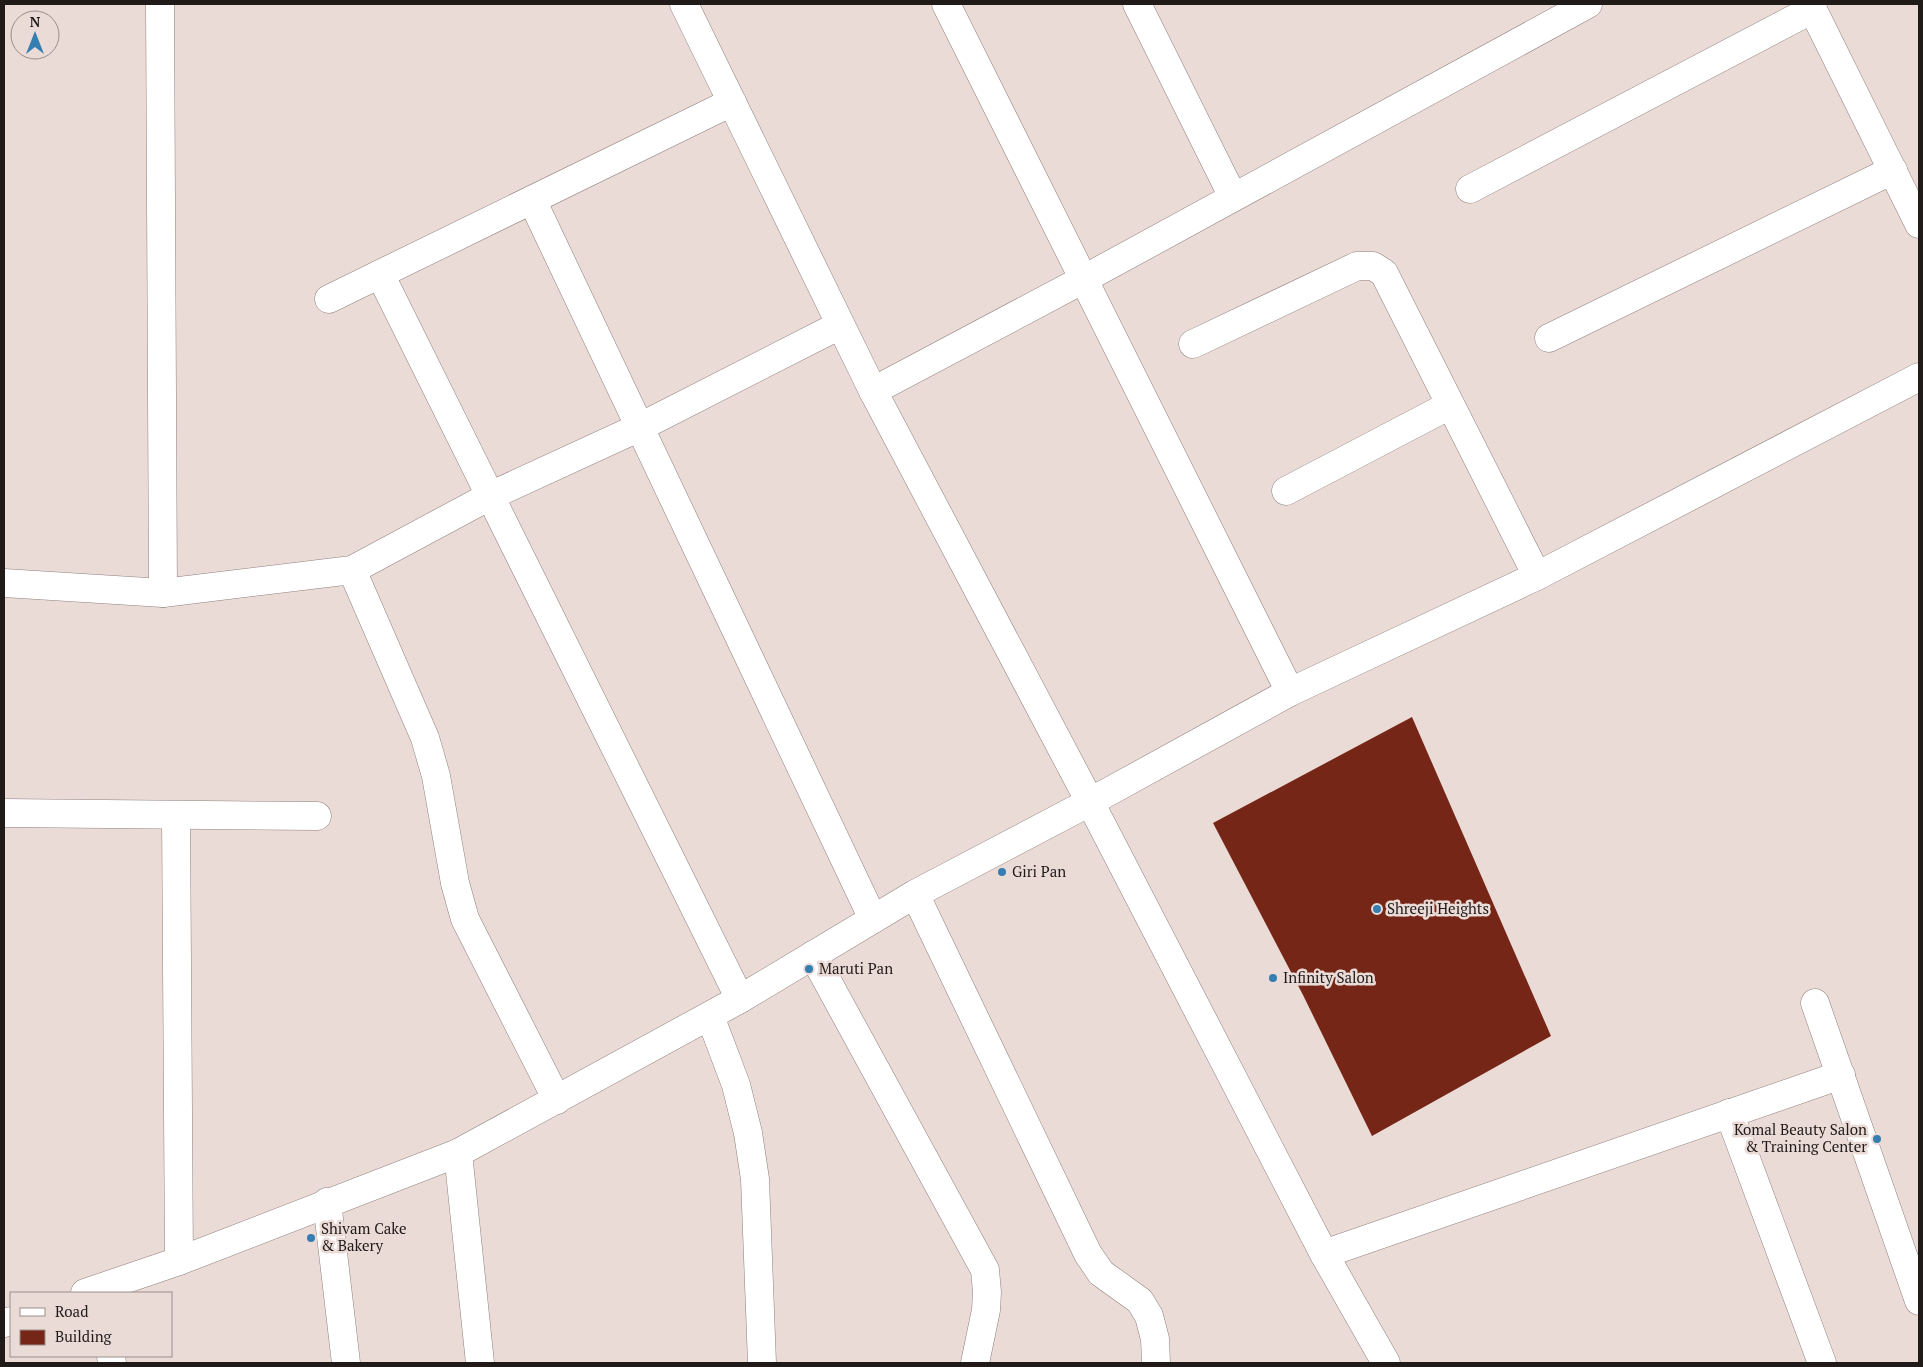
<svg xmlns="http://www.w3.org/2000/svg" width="1923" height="1367" font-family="'PT Serif',serif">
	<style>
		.building { fill: #762617 }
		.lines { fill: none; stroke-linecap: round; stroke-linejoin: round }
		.minor-casing { stroke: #8f817e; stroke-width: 29 }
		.minor { stroke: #fff; stroke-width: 28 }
		.poi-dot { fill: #357eb2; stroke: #ebdbd7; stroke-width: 2 }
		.labels { text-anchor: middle; stroke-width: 5; stroke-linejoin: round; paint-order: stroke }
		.poi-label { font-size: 15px; fill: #201a19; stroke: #ebdbd7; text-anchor: start }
	</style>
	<rect width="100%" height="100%" fill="#ebdbd7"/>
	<!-- building -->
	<path class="building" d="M1412 717 1551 1036 1372 1136 1303 995 1213 823Z"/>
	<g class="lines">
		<!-- minor casing -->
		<g class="minor-casing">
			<g id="minor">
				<path d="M160 4 163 593"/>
				<path d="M684 4 873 391 1090 802 1324 1254 1386 1363"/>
				<path d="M946 4 1290 692"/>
				<path d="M1137 4 1233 197"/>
				<path d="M1810 4 1919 224"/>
				<path d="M1470 189 1813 9"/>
				<path d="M532 200 873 919"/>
				<path d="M380 274 740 999"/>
				<path d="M329 299 732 102"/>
				<path d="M1549 338 1893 170"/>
				<path d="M1193 344 1357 266H1373L1384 273 1537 576"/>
				<path d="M873 391 1084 279 1588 4"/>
				<path d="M1286 491 1450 405"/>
				<path d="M352 570 425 738 436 776 455 883 465 919 557 1100"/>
				<path d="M4 583 163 593 352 570 490 496 640 427 840 325"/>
				<path d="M4 813 317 816"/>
				<path d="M176 816 179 1261"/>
				<path d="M915 894 1088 1254 1101 1273 1140 1301 1149 1316 1155 1339 1156 1363"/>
				<path d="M813 955 985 1270 987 1292 986 1310 975 1363"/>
				<path d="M1815 1003 1919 1301"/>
				<path d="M710 1016 736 1085 748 1133 755 1179 762 1363"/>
				<path d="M1729 1113 1822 1363"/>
				<path d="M458 1153 480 1363"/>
				<path d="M327 1202 346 1363"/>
				<path d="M1324 1254 1841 1075"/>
				<path d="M85 1293 179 1261 458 1153 740 999 915 894 1090 802 1290 692 1537 576 1919 377"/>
				<path d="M4 1323 11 1321"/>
				<path d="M111 1356 112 1363"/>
			</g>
		</g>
		<!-- minor -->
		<use href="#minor" class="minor"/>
	</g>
	<!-- markers -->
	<g class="poi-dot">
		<circle cx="1002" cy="872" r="5"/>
		<circle cx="1377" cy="909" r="5"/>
		<circle cx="809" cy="969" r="5"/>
		<circle cx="1273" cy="978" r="5"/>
		<circle cx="1877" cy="1139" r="5"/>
		<circle cx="311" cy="1238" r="5"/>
	</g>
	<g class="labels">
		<!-- poi labels -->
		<g class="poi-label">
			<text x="1012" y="877">Giri Pan</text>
			<text x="1387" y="914">Shreeji Heights</text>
			<text x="819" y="974">Maruti Pan</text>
			<text x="1283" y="983">Infinity Salon</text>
			<text x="1867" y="1135" text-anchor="end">Komal Beauty Salon<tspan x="1867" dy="17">&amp; Training Center</tspan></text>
			<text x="321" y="1234">Shivam Cake<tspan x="321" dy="17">&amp; Bakery</tspan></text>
		</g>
	</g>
	<!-- border -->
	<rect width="1923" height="1367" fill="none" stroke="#201a19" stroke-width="10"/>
	<!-- legend -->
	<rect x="10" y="1292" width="162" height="65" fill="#ebdbd7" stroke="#9a8e8b"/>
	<rect x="20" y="1308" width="25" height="8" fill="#ffffff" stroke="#9a8e8b"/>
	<text x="55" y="1317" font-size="15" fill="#201a19">Road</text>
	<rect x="20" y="1330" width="25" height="15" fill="#762617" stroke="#9a8e8b"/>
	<text x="55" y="1342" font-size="15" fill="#201a19">Building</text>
	<!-- north arrow -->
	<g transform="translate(35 35)"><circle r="24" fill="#ebdbd7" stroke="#9a8e8b"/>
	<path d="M0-4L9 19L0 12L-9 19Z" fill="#357eb2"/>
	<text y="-8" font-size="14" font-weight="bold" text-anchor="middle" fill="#201a19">N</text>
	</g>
</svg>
